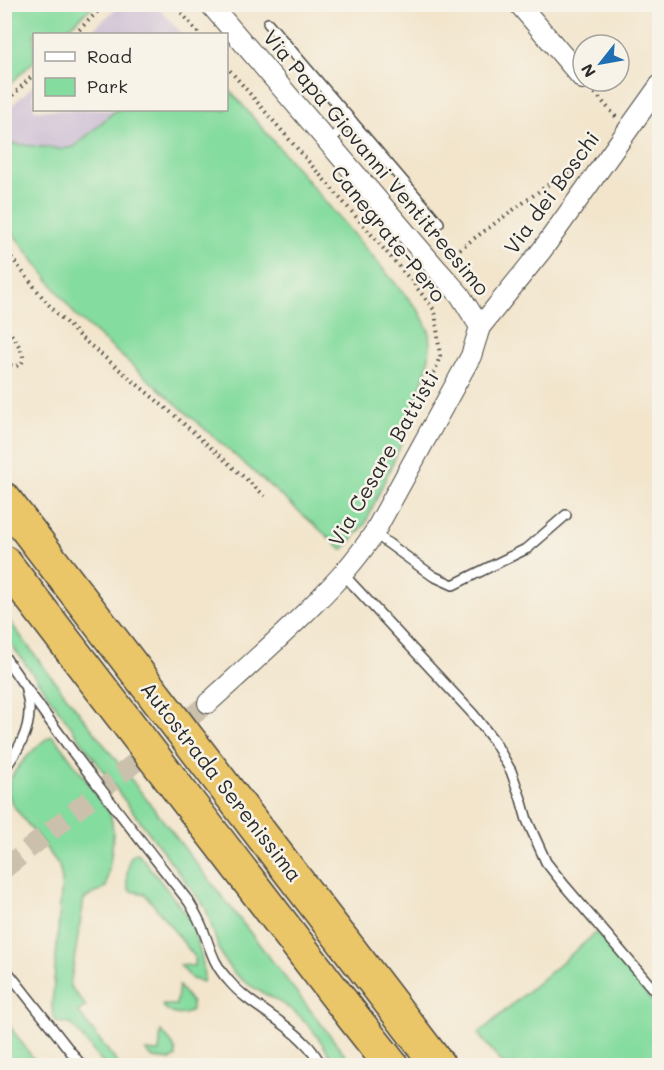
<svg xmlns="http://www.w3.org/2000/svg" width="664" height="1070" font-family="Mali,sans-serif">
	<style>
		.industrial { fill: #ccbed4 }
		.green { fill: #85dc9f; stroke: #588465; stroke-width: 1.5 }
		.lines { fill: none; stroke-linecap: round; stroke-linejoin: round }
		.street-tunnel { stroke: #cac0ac; stroke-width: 20; stroke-dasharray: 20 10; stroke-linecap: butt }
		.lane-casing { stroke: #494743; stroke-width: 12 }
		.street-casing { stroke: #494743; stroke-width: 22 }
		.highway-casing { stroke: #494743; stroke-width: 36 }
		.path { stroke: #494743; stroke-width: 4; stroke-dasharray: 1.5 4.5; stroke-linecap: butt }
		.lane { stroke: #fff; stroke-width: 9 }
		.street { stroke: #fff; stroke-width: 20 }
		.highway { stroke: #ebc669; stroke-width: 33 }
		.labels { text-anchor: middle; stroke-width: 5; stroke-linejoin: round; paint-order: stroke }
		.street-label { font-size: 21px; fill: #2b2b2b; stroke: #f7f3e8 }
	</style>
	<rect width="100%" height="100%" fill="#f7f3e8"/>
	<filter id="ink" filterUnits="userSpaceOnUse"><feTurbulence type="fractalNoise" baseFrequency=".0167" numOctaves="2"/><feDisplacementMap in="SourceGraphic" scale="12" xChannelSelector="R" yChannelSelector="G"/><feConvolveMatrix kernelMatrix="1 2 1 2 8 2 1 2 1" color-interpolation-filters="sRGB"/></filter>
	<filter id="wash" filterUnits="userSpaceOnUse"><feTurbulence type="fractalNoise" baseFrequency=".008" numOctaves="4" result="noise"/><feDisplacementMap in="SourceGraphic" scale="24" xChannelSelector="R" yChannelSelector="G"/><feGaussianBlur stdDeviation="1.35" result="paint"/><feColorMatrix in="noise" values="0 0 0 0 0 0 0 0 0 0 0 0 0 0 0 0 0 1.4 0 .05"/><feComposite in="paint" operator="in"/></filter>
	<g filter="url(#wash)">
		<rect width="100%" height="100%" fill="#f2e5cc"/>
		<!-- industrial -->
		<g class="industrial">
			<path d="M121 4 156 5 182 34H88Z"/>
			<path d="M34 85V110H116L75 147 61 149 5 143 4 113Z"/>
		</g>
		<!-- green -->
		<g class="green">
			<path d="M5 4H94V5L62 34H34V61L5 89Z"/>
			<path d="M227 87 419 311 429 331 430 347 428 364 403 440 365 524 343 550 77 317 5 223V143L61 149 74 147 116 110H226Z"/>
			<path d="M5 615 46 670 353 1065H336C325 1048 313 1027 297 1014 276 996 246 989 229 967 216 950 213 926 205 907L122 797 11 644 5 633Z"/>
			<path d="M52 736 59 743 109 811C118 834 109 863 106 887L84 899 70 986 86 1006 78 1012 119 1065H104L74 1027 70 1024 57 1022 54 1017 52 1008 62 880 59 865 12 804C9 796 7 789 10 781 13 770 41 740 52 736Z"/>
			<path d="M136 853 139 854 186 914C194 931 207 964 203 982L192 979 180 965 194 966 195 957 145 894 130 891C124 881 128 868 130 857Z"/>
			<path d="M597 932 659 1010V1065H504L478 1034Z"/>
			<path d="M179 986 192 1003V1010C182 1018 170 1015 162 1005H176Z"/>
			<path d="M4 1020H5L38 1065H5Z"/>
			<path d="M161 1031C167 1038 178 1047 176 1057L171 1060 153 1058 146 1051 159 1052Z"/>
		</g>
	</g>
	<g filter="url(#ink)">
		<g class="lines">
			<!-- street-tunnel -->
			<path class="street-tunnel" d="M4 869 208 703"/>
			<!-- lane casing -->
			<g class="lane-casing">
				<g id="lane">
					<path d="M268 23 439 223"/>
					<path d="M327 142 352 121"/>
					<path d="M374 533 433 576 453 585 528 548 566 515"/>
					<path d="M343 574 473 714 494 741 511 771 521 799 527 820 546 862 565 886 660 997"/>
					<path d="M4 656C62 741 126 822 189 902 195 912 200 921 204 932 211 951 214 965 229 981 250 1006 283 1019 305 1043 312 1049 317 1058 322 1066"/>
					<path d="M4 769C18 751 30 731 29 708 29 702 27 696 26 690"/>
					<path d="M4 967 82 1066"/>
				</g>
			</g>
			<!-- street casing -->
			<g class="street-casing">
				<g id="street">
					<path d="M210 4 435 267 460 295 480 327"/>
					<path d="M519 4 583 79"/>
					<path d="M208 703C243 671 278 640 311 607 334 584 356 561 374 533L471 356 480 327 542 250 660 85"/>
				</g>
			</g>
			<!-- highway casing -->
			<g class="highway-casing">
				<g id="highway">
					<path d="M4 499 439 1066"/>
					<path d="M4 562 354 1018 392 1066"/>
				</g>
			</g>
			<!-- path -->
			<g class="path">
				<path d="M174 4 199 34"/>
				<path d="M179 10 185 4"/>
				<path d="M75 34 105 4"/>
				<path d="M226 66 414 284 435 311 440 356 428 391"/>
				<path d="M595 93 616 117"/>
				<path d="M4 104 34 74"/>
				<path d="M4 248 47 303 79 336 174 415 265 496"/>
				<path d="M450 256 560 176 574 171"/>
				<path d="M4 325C10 333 32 358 19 365 14 367 9 365 4 362"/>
			</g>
			<!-- lane -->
			<use href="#lane" class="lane"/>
			<!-- street -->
			<use href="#street" class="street"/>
			<!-- highway -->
			<use href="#highway" class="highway"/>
		</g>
	</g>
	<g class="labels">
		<!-- street labels -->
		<g class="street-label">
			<text transform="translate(376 163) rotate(50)" y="7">Via Papa Giovanni Ventitreesimo</text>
			<text transform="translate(552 193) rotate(-54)" y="7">Via dei Boschi</text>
			<text transform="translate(388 234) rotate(51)" y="7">Canegrate-Pero</text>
			<text transform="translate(384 459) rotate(-60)" y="7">Via Cesare Battisti</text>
			<text transform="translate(221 782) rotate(52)" y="7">Autostrada Serenissima</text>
		</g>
	</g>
	<!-- margin -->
	<rect width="664" height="1070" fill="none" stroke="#f7f3e8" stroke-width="24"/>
	<!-- legend -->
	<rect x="33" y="33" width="195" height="78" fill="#f7f3e8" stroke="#a5a39c" stroke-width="1.5"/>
	<rect x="45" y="52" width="30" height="9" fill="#ffffff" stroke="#a5a39c" stroke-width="1.5"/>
	<text x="87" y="63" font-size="18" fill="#2b2b2b">Road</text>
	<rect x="45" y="78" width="30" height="18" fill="#85dc9f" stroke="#a5a39c" stroke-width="1.5"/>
	<text x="87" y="93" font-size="18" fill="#2b2b2b">Park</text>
	<!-- north arrow -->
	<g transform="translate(601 63) rotate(239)"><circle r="28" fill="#f7f3e8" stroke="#a5a39c" stroke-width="1.5"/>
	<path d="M0-4.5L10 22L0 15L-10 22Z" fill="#1f6fb2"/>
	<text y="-9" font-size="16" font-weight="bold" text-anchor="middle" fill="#2b2b2b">N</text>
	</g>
</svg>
